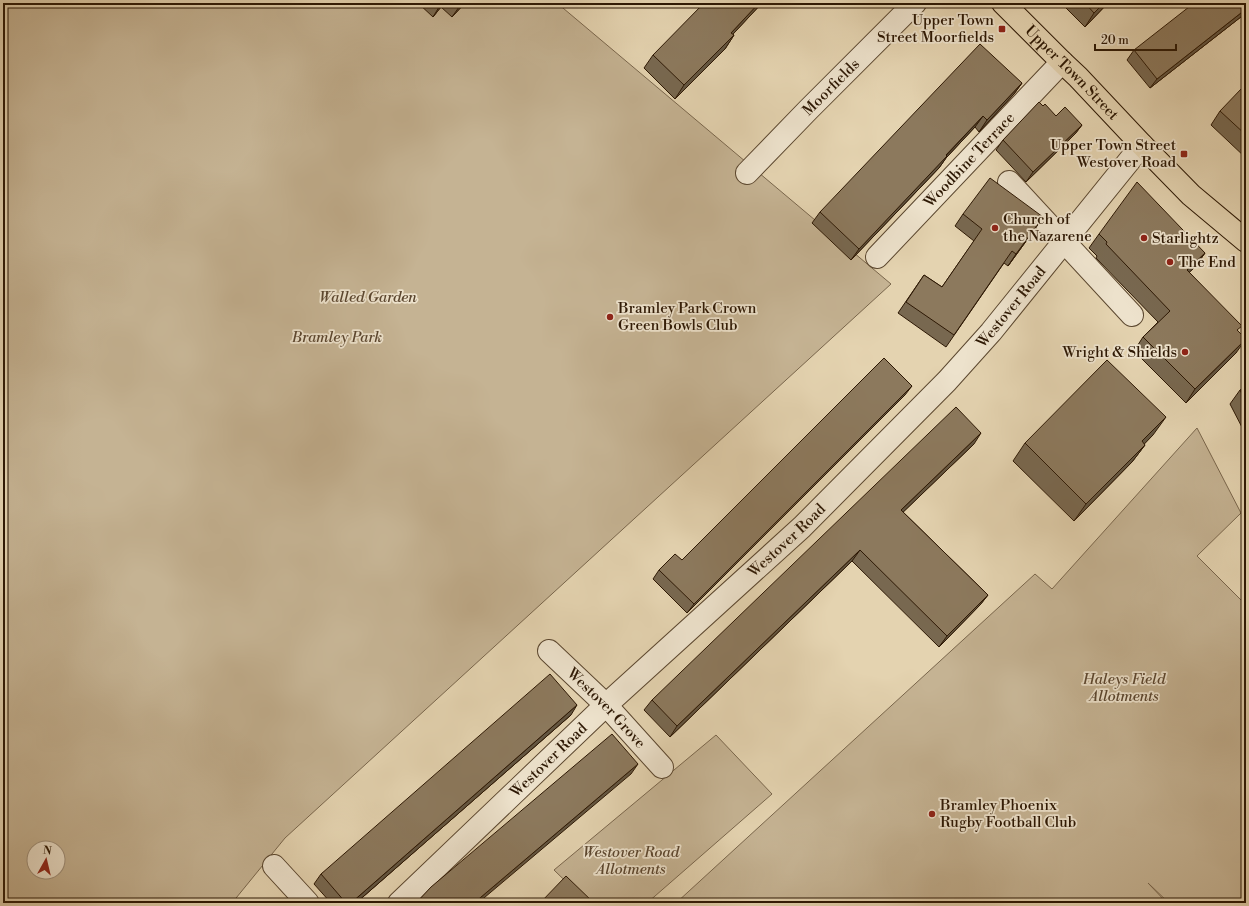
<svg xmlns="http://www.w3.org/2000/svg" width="1249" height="906" font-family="'Libre Bodoni',serif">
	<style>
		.green { fill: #c5b393; stroke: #79664c; fill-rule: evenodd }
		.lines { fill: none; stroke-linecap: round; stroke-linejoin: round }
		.street-casing { stroke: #5b472f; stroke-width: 24 }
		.primary-casing { stroke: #2d1804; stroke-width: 24 }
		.street { stroke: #ede2cc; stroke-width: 22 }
		.primary { stroke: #e4d3b0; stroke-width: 22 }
		.wall { fill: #786850; stroke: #2d1804 }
		.shaded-wall { fill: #625541; stroke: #2d1804 }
		.building { fill: #8c795d; stroke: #2d1804 }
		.poi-dot { fill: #8f2418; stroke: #ede2cc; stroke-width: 1.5 }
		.labels { text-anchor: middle; stroke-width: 3.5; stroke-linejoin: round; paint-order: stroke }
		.poi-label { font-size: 15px; fill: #2d1804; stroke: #ede2cc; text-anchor: start }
		.street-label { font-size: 15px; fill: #2d1804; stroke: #ede2cc }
		.park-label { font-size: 15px; font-style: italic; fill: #5b462f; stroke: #ede2cc }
	</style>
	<rect width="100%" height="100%" fill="#e4d3b0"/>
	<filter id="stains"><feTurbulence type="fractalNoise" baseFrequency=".005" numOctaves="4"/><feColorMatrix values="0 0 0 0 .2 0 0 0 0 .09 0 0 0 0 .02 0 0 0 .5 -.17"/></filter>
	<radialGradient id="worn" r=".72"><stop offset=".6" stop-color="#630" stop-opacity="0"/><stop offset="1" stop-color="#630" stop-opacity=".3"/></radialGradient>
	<!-- green -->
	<g class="green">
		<path d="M3 3H557L891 284 285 838 232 903H3ZM34 848H58V872H34Z"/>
		<path d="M1197 428 1241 513 1197 556 1246 605V903H1169L1148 883 1167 903H676L1035 574 1052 589Z"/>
		<path d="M716 735 772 794 647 903H588L554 870Z"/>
	</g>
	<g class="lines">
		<!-- street casing -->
		<g class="street-casing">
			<g id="street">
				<path id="s1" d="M747 173 808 110 915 3"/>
				<path d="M1009 182 1132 315"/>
				<path id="s2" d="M877 257 1062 62"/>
				<path id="s3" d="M549 651 606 705 662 767"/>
				<path d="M274 866 308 903"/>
				<path id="s4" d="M399 903 606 705 802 527 947 381 991 332 1142 145"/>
			</g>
		</g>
		<!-- primary casing -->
		<g class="primary-casing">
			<g id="primary">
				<path id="s5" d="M1003 3 1062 62 1078 77 1142 145 1191 195 1246 241"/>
			</g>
		</g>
		<!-- street -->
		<use href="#street" class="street"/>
		<!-- primary -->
		<use href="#primary" class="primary"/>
	</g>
	<!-- wall -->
	<g class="wall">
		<path d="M418 3H465L452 17 441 7 433 17Z"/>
		<path d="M762 3 733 34 734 35 725 49 675 99 644 68 653 55Z"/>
		<path d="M1061 3H1108L1085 27Z"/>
		<path d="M1246 3V13L1150 88 1127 60 1134 50Z"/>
		<path d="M1022 83 1014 94 979 132 975 127 946 158 939 168 851 260 812 223 820 212Z"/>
		<path d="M1246 91V158L1211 125 1220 111Z"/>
		<path d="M1043 106 1056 116 1082 125 1075 134 1026 182 996 150 1003 140Z"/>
		<path d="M963 214 1035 229 1008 266 1004 263 946 347 898 313 924 275 942 287 974 241 955 226Z"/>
		<path d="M1099 234 1205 253 1195 267 1189 272 1238 331 1236 353 1186 403 1134 351 1143 337 1158 322 1096 258 1097 256 1089 248Z"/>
		<path d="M1246 387V435L1230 404 1240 390Z"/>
		<path d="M905 395 687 613 653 579 659 570 682 560Z"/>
		<path d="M1153 435 1144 444 1145 445 1132 462 1074 521 1013 461 1025 443Z"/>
		<path d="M974 444 903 512 988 595 980 605 939 647 852 561 670 737 644 710 652 700Z"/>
		<path d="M571 715 356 903H331L314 884 321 874Z"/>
	</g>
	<!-- shaded-wall -->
	<g class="shaded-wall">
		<path d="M443 3H444L433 17 439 7Z"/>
		<path d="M462 3H465L452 17 459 7Z"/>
		<path d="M759 3H762L722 46 731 33Z"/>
		<path d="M1104 3H1108L1085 27 1094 13Z"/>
		<path d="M1246 9V13L1150 88 1157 79Z"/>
		<path d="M734 35 725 49 675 99 684 85Z"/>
		<path d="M1022 83 1014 94 979 132 987 120Z"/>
		<path d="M983 116 975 127 946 158 939 168 851 260 859 249Z"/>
		<path d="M1082 125 1075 134 1026 182 1033 172Z"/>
		<path d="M1043 217 1035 229 1008 266 1016 254Z"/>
		<path d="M1205 253 1195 267 1177 284 1187 270Z"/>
		<path d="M1246 339 1236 353 1186 403 1195 389Z"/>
		<path d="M912 386 905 395 687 613 694 604Z"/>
		<path d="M1166 417 1153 435 1130 459 1142 441Z"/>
		<path d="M981 433 974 444 894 521 901 510Z"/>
		<path d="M1145 445 1132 462 1074 521 1086 504Z"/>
		<path d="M860 550 852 561 670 737 677 726Z"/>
		<path d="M988 595 980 605 939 647 947 636Z"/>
		<path d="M577 705 571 715 356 903H351Z"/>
		<path d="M638 764 631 774 478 903H474Z"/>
	</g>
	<!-- building -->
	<g class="building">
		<path d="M435 3H443L439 7Z"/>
		<path d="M454 3H462L459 7Z"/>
		<path d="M704 3H759L731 33 734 35 684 85 653 55Z"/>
		<path d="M1085 3H1104L1094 13Z"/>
		<path d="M1194 3H1246V9L1157 79 1134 50Z"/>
		<path d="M980 44 1022 83 987 120 983 116 946 155 947 156 859 249 820 212Z"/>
		<path d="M1242 88 1246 91V135L1220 111Z"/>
		<path d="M1039 102 1043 106 1045 104 1056 116 1065 107 1082 125 1033 172 1003 140Z"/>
		<path d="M990 178 1043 217 1016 254 1012 251 954 335 906 302 924 275 942 287 982 229 963 214Z"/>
		<path d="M1137 182 1205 253 1187 270 1242 326 1237 330 1246 339 1195 389 1143 337 1170 311 1106 244 1107 242 1099 234Z"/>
		<path d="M884 358 912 386 694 604 659 570 675 554 682 560Z"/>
		<path d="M1107 360 1166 417 1142 441 1145 445 1086 504 1025 443Z"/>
		<path d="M1246 387V402L1240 390Z"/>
		<path d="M956 407 981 433 901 510 988 595 947 636 860 550 677 726 652 700Z"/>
		<path d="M550 674 577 705 351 903H346L321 874Z"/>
		<path d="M612 734 638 764 474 903H416L431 887Z"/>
		<path d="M566 876 594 903H540Z"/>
	</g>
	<!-- markers -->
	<g class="poi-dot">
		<rect x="998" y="25" width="8" height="8" rx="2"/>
		<rect x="1180" y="150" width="8" height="8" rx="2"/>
		<circle cx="995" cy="228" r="4"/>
		<circle cx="1144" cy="238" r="4"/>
		<circle cx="1170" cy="262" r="4"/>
		<circle cx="610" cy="317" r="4"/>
		<circle cx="1185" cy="352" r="4"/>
		<circle cx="932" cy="814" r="4"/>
	</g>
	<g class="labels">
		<!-- poi labels -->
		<g class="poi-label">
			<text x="994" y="25" text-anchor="end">Upper Town<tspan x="994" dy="17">Street Moorfields</tspan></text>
			<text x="1176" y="150" text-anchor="end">Upper Town Street<tspan x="1176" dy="17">Westover Road</tspan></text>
			<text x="1003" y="224">Church of<tspan x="1003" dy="17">the Nazarene</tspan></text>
			<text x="1152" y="243">Starlightz</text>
			<text x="1178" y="267">The End</text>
			<text x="618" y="313">Bramley Park Crown<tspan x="618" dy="17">Green Bowls Club</tspan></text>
			<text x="1177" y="357" text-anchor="end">Wright &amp; Shields</text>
			<text x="940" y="810">Bramley Phoenix<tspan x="940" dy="17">Rugby Football Club</tspan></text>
		</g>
		<!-- street labels -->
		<g class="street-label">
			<text dy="5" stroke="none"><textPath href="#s5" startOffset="98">Upper Town Street</textPath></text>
			<text dy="5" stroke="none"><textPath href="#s1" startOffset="120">Moorfields</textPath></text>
			<text dy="5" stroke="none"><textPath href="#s2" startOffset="134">Woodbine Terrace</textPath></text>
			<text dy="5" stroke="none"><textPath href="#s4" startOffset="855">Westover Road</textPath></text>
			<text dy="5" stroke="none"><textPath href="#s4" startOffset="531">Westover Road</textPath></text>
			<text dy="5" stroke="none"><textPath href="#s3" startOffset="81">Westover Grove</textPath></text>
			<text dy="5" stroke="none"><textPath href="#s4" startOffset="207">Westover Road</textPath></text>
		</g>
		<!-- park labels -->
		<g class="park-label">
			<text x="368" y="302">Walled Garden</text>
			<text x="337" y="342">Bramley Park</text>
			<text x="1124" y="684">Haleys Field<tspan x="1124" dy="17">Allotments</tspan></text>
			<text x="631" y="857">Westover Road<tspan x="631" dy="17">Allotments</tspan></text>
		</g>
	</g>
	<!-- margin -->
	<rect width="1249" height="906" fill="none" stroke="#e4d3b0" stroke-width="16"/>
	<rect x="4" y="4" width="1241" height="898" fill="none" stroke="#2d1804" stroke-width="2"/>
	<rect x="8" y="8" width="1233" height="890" fill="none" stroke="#2d1804"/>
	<!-- north arrow -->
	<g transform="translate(46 860) rotate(8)"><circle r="19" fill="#ede2cc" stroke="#a0917c"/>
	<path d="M0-3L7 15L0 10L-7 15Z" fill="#8f2418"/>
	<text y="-6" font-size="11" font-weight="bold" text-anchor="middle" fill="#2d1804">N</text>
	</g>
	<!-- scale -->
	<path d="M1095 44v6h81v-6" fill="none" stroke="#2d1804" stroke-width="2"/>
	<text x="1101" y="44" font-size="12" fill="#2d1804" stroke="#ede2cc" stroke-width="3" paint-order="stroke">20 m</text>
	<rect width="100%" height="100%" filter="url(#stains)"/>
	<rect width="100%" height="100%" fill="url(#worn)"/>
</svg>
